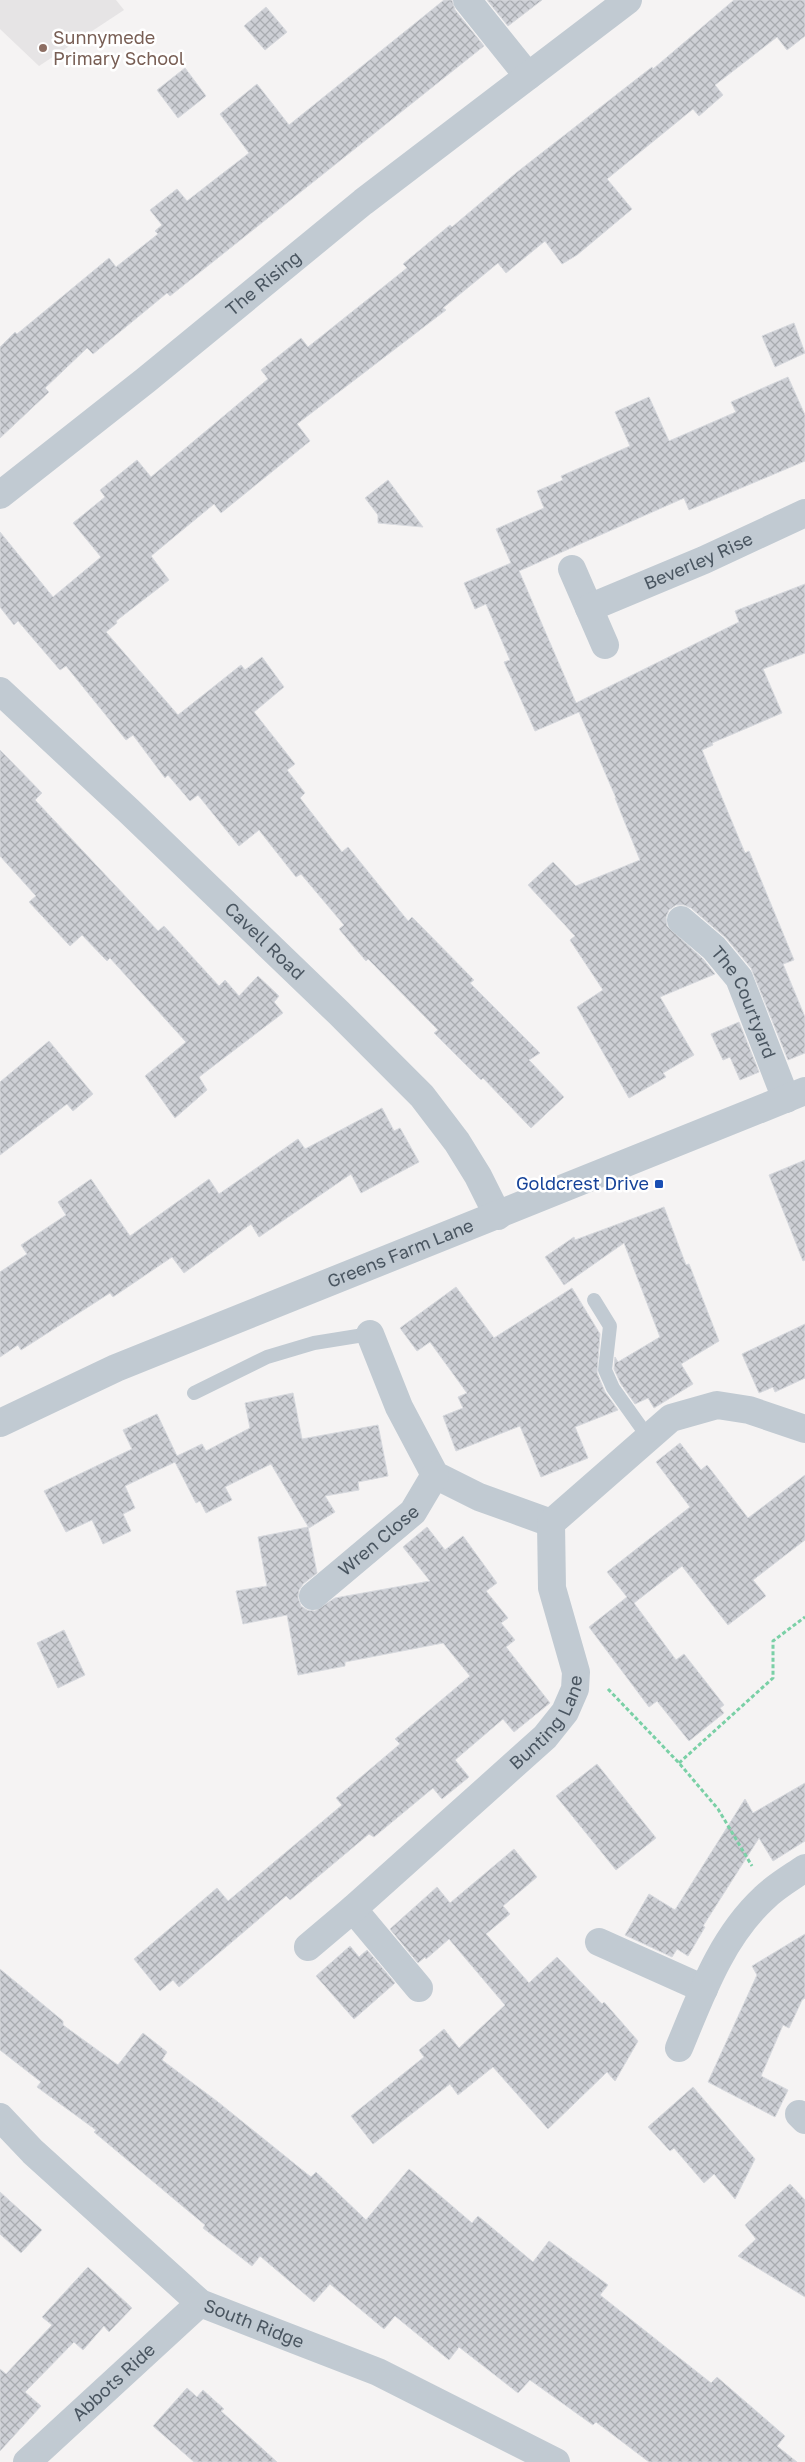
<svg xmlns="http://www.w3.org/2000/svg" width="805" height="2462" font-family="'Golos Text',sans-serif">
	<style>
		.education { fill: #e6e4e5 }
		.building { fill: url(#building-cross-hatch); stroke: #d7d9de }
		.lines { fill: none; stroke-linecap: round; stroke-linejoin: round }
		.path { stroke: #7ad0a6; stroke-width: 3; stroke-dasharray: 4 2.5; stroke-linecap: butt }
		.service { stroke: #c1cad2; stroke-width: 14 }
		.minor { stroke: #c1cad2; stroke-width: 28 }
		.tertiary { stroke: #c1cad2; stroke-width: 28 }
		.education-dot { fill: #8d6e63; stroke: #fff; stroke-width: 2 }
		.transit-dot { fill: #1a4fb4; stroke: #fff; stroke-width: 2 }
		.labels { text-anchor: middle; stroke-width: 5; stroke-linejoin: round; paint-order: stroke }
		.education-label { font-size: 18px; fill: #785e54; stroke: #fff; text-anchor: start }
		.street-label { font-size: 18px; fill: #4a5661; stroke: #fff }
		.transit-label { font-size: 18px; fill: #164399; stroke: #fff; text-anchor: end }
	</style>
	<defs>
		<pattern id="building-cross-hatch" width="8" height="8" patternUnits="userSpaceOnUse" patternTransform="scale(1.25)"><rect width="8" height="8" fill="#cdcfd5"/><path d="M0 0l8 8M0 8l8-8" fill="none" stroke="#a8abb0"/></pattern>
	</defs>
	<rect width="100%" height="100%" fill="#f5f3f3"/>
	<!-- education -->
	<path class="education" d="M0 0H116L124 10 39 66 0 29Z"/>
	<!-- building -->
	<g class="building">
		<path d="M444 0H452L455 10 484 46 170 296 167 293 93 354 87 348 45 388 49 392 0 438V347L15 332 17 334 109 258 116 267 158 234 155 231 162 225 150 210 177 189 187 201 249 153 220 114 257 84 289 125Z"/>
		<path d="M487 0H542L508 26Z"/>
		<path d="M734 0H805V36L787 50 777 37 715 85 723 95 699 116 693 109 607 179 632 209 577 255 562 264 545 241 506 273 498 263 443 308 446 310 297 424 310 441 221 513 214 504 151 556 169 580 116 621 117 623 106 632 178 715 241 665 245 670 262 657 284 687 254 712 295 764 287 770 305 793 300 798 342 852 348 847 408 921 412 917 474 980 470 983 540 1053 529 1060 564 1097 531 1128 483 1078 481 1080 434 1033 438 1030 368 959 366 961 339 929 344 925 301 874 296 877 259 830 239 846 198 795 190 801 168 775 165 778 133 735 126 740 66 666 60 670 18 621 14 625 0 607V532L53 597 101 557 73 523 105 497 100 490 137 460 151 477 268 379 261 370 301 338 308 347 407 268 403 264 450 225 452 227 516 173 652 67 653 69Z"/>
		<path d="M266 7 287 32 265 50 244 26Z"/>
		<path d="M185 68 206 96 178 118 157 90Z"/>
		<path d="M794 323 805 353 775 367 762 336Z"/>
		<path d="M788 377 805 415V461L689 510 684 498 519 571 576 703 739 622 735 611 805 584V653L763 669 782 713 712 743 713 745 702 750 745 853 749 851 794 960 783 964 805 1017V1053L788 1060 751 968 726 938 691 908 684 905H676L669 910 666 917 667 926 703 959 715 974 660 997 694 1055 663 1073 666 1077 629 1098 577 1007 603 990 570 940 575 936 528 885 553 862 576 886 640 860 615 798H616L579 712 535 731 504 662 510 660 486 604 475 609 464 583 511 563 496 529 544 508 537 491 563 480 561 476 630 446 615 412 649 397 669 441 736 412 731 402Z"/>
		<path d="M388 480 423 527 378 523V515L365 498Z"/>
		<path d="M0 750 42 793 35 800 158 931 164 926 219 986 225 980 239 996 258 976 279 996 274 1002 283 1013 199 1077 207 1090 175 1118 145 1076 186 1042 110 958 107 961 82 935 70 946 29 902 36 896 0 856Z"/>
		<path d="M739 1022 759 1072 740 1080 730 1057 723 1060 711 1034Z"/>
		<path d="M49 1041 93 1094 73 1111 67 1104 0 1155V1082Z"/>
		<path d="M382 1108 394 1131 400 1128 419 1162 361 1193 351 1174 259 1237 251 1224 184 1273 172 1257 113 1297 110 1293 21 1350 18 1345 0 1357V1272L27 1254 21 1245 66 1215 58 1202 91 1179 130 1236 209 1179 219 1194 298 1139 305 1149Z"/>
		<path d="M805 1160V1260L803 1261 769 1175Z"/>
		<path d="M664 1207 686 1265 689 1264 719 1341 681 1364 693 1384 654 1408 648 1398 635 1404 621 1384 614 1369 615 1357 618 1362 660 1337 624 1243 564 1285 545 1257 574 1237 575 1240Z"/>
		<path d="M456 1287 494 1338 572 1288 600 1334 597 1373 605 1392 618 1410 575 1427 588 1458 541 1477 520 1426 456 1451 443 1416 463 1408 458 1397 467 1393 430 1342 417 1351 400 1328Z"/>
		<path d="M805 1324V1378L775 1392 773 1387 759 1393 742 1354Z"/>
		<path d="M293 1393 302 1439 378 1425 388 1476 358 1482 359 1490 325 1496 335 1512 309 1528 271 1464 225 1487 232 1500 206 1513 200 1501 196 1503 175 1462 125 1486 135 1508 123 1514 131 1531 103 1544 92 1520 66 1532 44 1491 132 1449 123 1430 157 1414 177 1456 202 1444 206 1451 250 1428 245 1403Z"/>
		<path d="M680 1443 701 1470 707 1465 748 1518 805 1475V1540L753 1580 766 1596 728 1625 682 1566 634 1603 676 1660 684 1654 724 1705 720 1708 724 1713 689 1741 657 1701 649 1707 589 1627 627 1597 607 1572 690 1507 656 1462Z"/>
		<path d="M308 1527 317 1573 303 1584 299 1590 298 1598 301 1606 307 1610 315 1611 335 1598 430 1581 403 1547 427 1527 445 1550 463 1536 497 1583 486 1591 508 1618 501 1623 515 1640 506 1647 550 1703 514 1732 503 1719 455 1760 469 1777 442 1799 433 1788 374 1837 369 1834 290 1900 286 1896 179 1987 173 1980 160 1991 134 1959 217 1888 228 1901 342 1805 336 1798 400 1744 395 1739 470 1676 443 1643 345 1662V1666L298 1675 287 1615 243 1624 236 1591 267 1586 258 1537Z"/>
		<path d="M64 1630 85 1675 58 1688 37 1643Z"/>
		<path d="M597 1764 656 1838 616 1870 556 1796Z"/>
		<path d="M805 1783V1841L773 1861 759 1838 703 1926 705 1927 688 1956 677 1949 672 1957 625 1935 649 1894 675 1910 745 1799 753 1813Z"/>
		<path d="M514 1849 537 1877 503 1906 510 1914 486 1934 529 1983 557 1957 602 2004 604 2002 638 2041 615 2081 607 2072 548 2129 493 2067 458 2095 450 2084 373 2144 351 2116 424 2057 419 2050 444 2029 459 2048 505 2005 449 1939 426 1959 425 1957 418 1963 390 1929 437 1887 450 1903Z"/>
		<path d="M805 1934V1998L802 2000 789 2028 783 2025 761 2076 788 2090 775 2117 708 2082 757 1975 752 1966Z"/>
		<path d="M350 1946 359 1957 367 1950 395 1983 354 2019 316 1976Z"/>
		<path d="M0 1969 63 2021V2025L118 2065 143 2033 167 2052 162 2060 218 2102 311 2177 316 2172 366 2220 409 2169 472 2223 478 2216 533 2262 549 2241 608 2285 600 2295 711 2383 717 2377 785 2436 777 2446 797 2462H649L596 2422 593 2425 530 2380 518 2393 459 2347 449 2360 395 2316 384 2329 330 2284 314 2302 260 2256 252 2266 203 2228 205 2225 94 2132 96 2130 37 2087 41 2082 0 2050Z"/>
		<path d="M693 2087 755 2159 735 2199 714 2174 704 2183 674 2148 670 2151 648 2127Z"/>
		<path d="M790 2184 805 2200V2297L738 2256 756 2239 745 2225Z"/>
		<path d="M0 2192 42 2230 21 2253 0 2234Z"/>
		<path d="M88 2267 132 2308 109 2332 104 2326 83 2350 74 2342 25 2392 41 2406 0 2451V2369L6 2374 52 2325 42 2317Z"/>
		<path d="M187 2388 197 2397 203 2390 224 2409 221 2411 277 2462H194L153 2426Z"/>
	</g>
	<g class="lines">
		<!-- path -->
		<g class="path">
			<path d="M608 1689 679 1763 718 1809 752 1866"/>
			<path d="M679 1763 773 1678V1641L805 1617"/>
		</g>
		<!-- service -->
		<g class="service">
			<path d="M594 1300 610 1326 605 1370 613 1388 648 1437"/>
			<path d="M194 1393 267 1357 314 1343 370 1334"/>
		</g>
		<!-- minor -->
		<g class="minor">
			<path d="M467 0 528 76"/>
			<path id="s1" d="M0 495 146 380 363 202 628 0"/>
			<path d="M572 569 605 645"/>
			<path id="s2" d="M589 608 704 560 805 513"/>
			<path id="s3" d="M0 691 129 811 339 1013 422 1096 457 1142 478 1176 498 1216"/>
			<path id="s4" d="M681 920 714 948 739 978 786 1099"/>
			<path d="M370 1334 399 1407 435 1475 479 1497 551 1523"/>
			<path id="s5" d="M313 1596 413 1512 435 1475"/>
			<path d="M353 1909 419 1988"/>
			<path d="M599 1942 704 1989"/>
			<path id="s6" d="M308 1947 353 1909 545 1737 565 1712 575 1689 576 1672 552 1588 551 1523 671 1418 717 1405 749 1410 805 1429"/>
			<path d="M679 2048C701 1995 721 1938 764 1898 776 1886 792 1877 805 1868"/>
			<path d="M799 2114 805 2120"/>
			<path id="s7" d="M0 2117 33 2152 200 2303 378 2372 556 2462"/>
			<path id="s8" d="M27 2462 200 2303"/>
		</g>
		<!-- tertiary -->
		<path class="tertiary" id="s9" d="M0 1423 116 1368 805 1091"/>
	</g>
	<!-- markers -->
	<circle class="education-dot" cx="43" cy="48" r="5"/>
	<rect class="transit-dot" x="654" y="1179" width="10" height="10" rx="2.5"/>
	<g class="labels">
		<!-- education labels -->
		<g class="education-label">
			<text x="53" y="44">Sunnymede<tspan x="53" dy="21">Primary School</tspan></text>
		</g>
		<!-- street labels -->
		<g class="street-label">
			<text dy="6" stroke="none"><textPath href="#s1" startOffset="338">The Rising</textPath></text>
			<text dy="6" stroke="none"><textPath href="#s2" startOffset="119">Beverley Rise</textPath></text>
			<text dy="6" stroke="none"><textPath href="#s3" startOffset="364">Cavell Road</textPath></text>
			<text dy="6" stroke="none"><textPath href="#s4" startOffset="106">The Courtyard</textPath></text>
			<text dy="6" stroke="none"><textPath href="#s9" startOffset="435">Greens Farm Lane</textPath></text>
			<text dy="6" stroke="none"><textPath href="#s5" startOffset="86">Wren Close</textPath></text>
			<text dy="6" stroke="none"><textPath href="#s6" startOffset="330">Bunting Lane</textPath></text>
			<text dy="6" stroke="none"><textPath href="#s7" startOffset="331">South Ridge</textPath></text>
			<text dy="6" stroke="none"><textPath href="#s8" startOffset="118">Abbots Ride</textPath></text>
		</g>
		<!-- transit labels -->
		<g class="transit-label">
			<text x="649" y="1190">Goldcrest Drive</text>
		</g>
	</g>
</svg>
